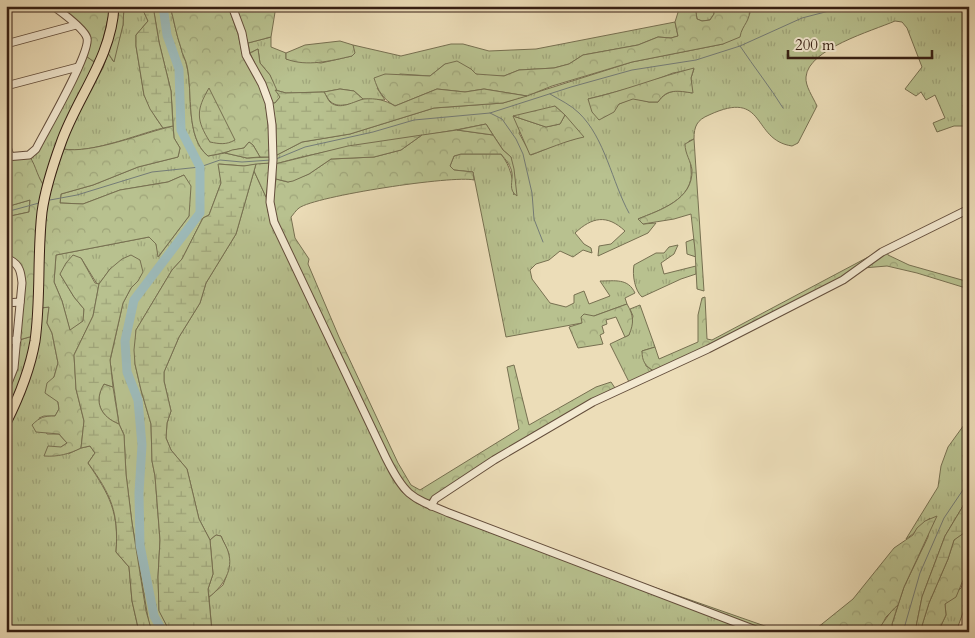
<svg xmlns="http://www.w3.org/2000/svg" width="975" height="638" font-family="Cardo,serif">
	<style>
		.grass { fill: url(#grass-tufts); stroke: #777051; fill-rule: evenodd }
		.forest { fill: url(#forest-crowns); stroke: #777051 }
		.wetland { fill: url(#wetland-marsh); stroke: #777051 }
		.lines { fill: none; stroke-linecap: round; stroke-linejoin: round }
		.stream { stroke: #747c77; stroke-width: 1 }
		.river { stroke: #9dbab9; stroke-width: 9 }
		.minor-casing { stroke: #644e3c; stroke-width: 9 }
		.major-casing { stroke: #361f13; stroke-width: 11 }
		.minor { stroke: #f3e9d1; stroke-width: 7 }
		.major { stroke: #ecddb8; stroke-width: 9 }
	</style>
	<defs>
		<pattern id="grass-tufts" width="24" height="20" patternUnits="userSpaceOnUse" patternTransform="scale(1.25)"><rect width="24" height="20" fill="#b8c18f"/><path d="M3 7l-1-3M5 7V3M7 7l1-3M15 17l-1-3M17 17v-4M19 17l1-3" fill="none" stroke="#9fa57a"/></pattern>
		<pattern id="forest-crowns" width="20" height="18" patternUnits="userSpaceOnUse" patternTransform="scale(1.25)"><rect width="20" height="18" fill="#b8c18f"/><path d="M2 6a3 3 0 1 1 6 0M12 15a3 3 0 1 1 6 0" fill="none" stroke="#9fa57a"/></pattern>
		<pattern id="wetland-marsh" width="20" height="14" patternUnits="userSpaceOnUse" patternTransform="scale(1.25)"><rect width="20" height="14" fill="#b8c18f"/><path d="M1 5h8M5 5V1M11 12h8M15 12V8" fill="none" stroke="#9fa57a"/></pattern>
	</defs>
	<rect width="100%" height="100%" fill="#ecddb8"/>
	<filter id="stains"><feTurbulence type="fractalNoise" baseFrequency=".004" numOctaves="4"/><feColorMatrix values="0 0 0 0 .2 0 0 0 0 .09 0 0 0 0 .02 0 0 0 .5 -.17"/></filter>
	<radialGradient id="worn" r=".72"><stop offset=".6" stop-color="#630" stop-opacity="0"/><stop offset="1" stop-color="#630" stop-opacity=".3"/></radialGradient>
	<!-- grass -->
	<g class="grass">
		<path d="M124 6H141L148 21 136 35V46L144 95 156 118 163 128C135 135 91 154 63 149L76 114 103 68 108 53 113 61 123 25Z"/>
		<path d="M153 6H170C174 20 176 34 181 48 182 54 186 60 187 67 193 92 185 138 208 156L225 153 247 158 271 157V163L244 166 219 164 221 183 209 215 203 218 182 259 172 270 136 330 135 364 141 390 151 424 152 461 155 476 160 540 158 577 159 610 170 632H152L149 624 132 523 126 474 124 435 119 424 110 361 123 303 131 288 138 281 110 269 99 284H97L81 258 60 274 74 297 84 309 83 321 70 331 62 301 54 282 56 255 149 237 156 244 159 256 189 216 184 175 168 182 120 190 83 204 60 203 61 194 93 185 138 167 178 157 180 148 174 138 171 91 159 42Z"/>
		<path d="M695 6H714V14L710 20 702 21 697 19Z"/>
		<path d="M749 6H969V126H954L937 132 933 123 945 118 935 95 926 100 921 92 916 96 905 89 922 67 907 28 902 22 895 21C872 31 808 49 806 77 805 86 813 97 817 106L798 143 792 146C751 140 767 88 709 115 697 120 694 126 694 139L689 141C689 151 690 160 691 169 695 199 660 210 638 219L643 224 656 223 648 233 598 256 599 246 611 244 625 231C607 214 592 217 575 233L584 244 591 248 592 253 583 250 573 257 560 251 549 260 536 264 530 270 532 279 550 303 566 307 574 303V295L584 291 589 304 610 296 600 281C615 281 628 278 635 293L625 298 627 304 594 316 582 323 506 337 473 172 454 170 450 166 454 156 461 154H501C511 167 513 179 514 195L511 157 503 150 486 124C416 139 344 144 275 164V156L302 142 350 134 434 108 503 103 632 62 723 44 741 31 750 13ZM694 69 691 78 692 93C678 90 667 89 658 102H649L633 98 619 104 588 99 642 85 673 73ZM555 106 565 115 575 139C560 142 545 150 531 155L519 133Z"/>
		<path d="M675 22 678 36 671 38 658 37 638 45 583 55 569 64 554 68 519 70 504 76H482L476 74 471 69 445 64 430 76 400 74 377 88 385 100 363 99 354 91 340 89 324 92 286 93 275 90 270 75 260 63 258 49 250 53 248 43 271 37V47L286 53V59L321 63 352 56 353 45 401 56 451 44H463L489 51 536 49Z"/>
		<path d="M86 56 97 64 45 187C39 180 34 166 30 157L37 152Z"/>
		<path d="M254 171 266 197 268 212 273 225 394 478 402 492 416 503 494 534 753 632H212L209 597 223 585 226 577 229 554 221 536 216 535 210 540 199 519 187 469 171 450 166 438 167 423 171 411 164 381V372L179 337 200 303 206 283 236 234Z"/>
		<path d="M30 200 29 212 6 217V207Z"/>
		<path d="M694 239 696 257 687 254 686 242Z"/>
		<path d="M678 245 674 254 661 263 664 274 696 266V274L681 279 642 297C635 291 632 275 634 265L656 253H664L669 247Z"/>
		<path d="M640 305 655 347 642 351 646 366 654 371 629 382 610 344 629 335 633 316 630 309Z"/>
		<path d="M49 307 47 323 52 333 58 363 54 377 59 409 55 416H44L39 418 47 434H59L67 443 61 447 68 454 81 448 90 446 95 453 88 463C110 496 119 512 116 552L129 567 132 601 139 632H6V429L15 413 41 308Z"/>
		<path d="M33 336 30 355 6 416V392L16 368 19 340Z"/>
		<path d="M969 418V496L945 536 922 597 915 632H892V624L904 587 928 537 930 518C921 524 915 534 906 539L938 487 941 466 948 447Z"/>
		<path d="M969 566V596L956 632H938L946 615 945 604 961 588Z"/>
	</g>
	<!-- forest -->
	<g class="forest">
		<path d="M57 6H111L97 64 86 56 89 38Z"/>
		<path d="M117 6H124L123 25 114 62 108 53 115 30Z"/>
		<path d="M170 6H228L238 34 243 57 260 86 266 105 271 157H260L253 145 249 142 244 148C232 150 221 154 208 156 185 137 193 93 187 66 186 60 182 54 181 48 176 34 174 20 170 6Z"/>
		<path d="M235 6H276L271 37 248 43Z"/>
		<path d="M680 6H695L697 19 702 21 710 20 714 14V6H749C752 21 742 24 740 37L723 44 632 62 552 86 527 96 484 89 465 92 437 89 395 106C383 99 378 91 374 78L385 74 430 76 445 64 457 61 471 69 476 74 504 76 519 70 554 68 569 64 583 55 638 45 658 37 671 38 678 36 675 22Z"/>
		<path d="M340 41 353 45 355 53 352 56C330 61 307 67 286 59V53L305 45Z"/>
		<path d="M258 49 260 63 270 75 280 97 275 103H272L250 53Z"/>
		<path d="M694 68 691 78 693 93C678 91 667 88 658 102H649L633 99 619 104 614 112 599 120 592 112 588 99C624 91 658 77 694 68Z"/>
		<path d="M340 89 354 91 363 99C355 103 339 109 331 102 328 100 326 95 324 92Z"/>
		<path d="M565 115 584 137C565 141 548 149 530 155L513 116 546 127 560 124Z"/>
		<path d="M173 126 174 138 180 148 178 157 138 167 93 185 61 194 60 203 83 204 120 190 168 182 184 175 191 186 189 216 158 257 156 244 149 237 56 255 54 282 62 301 70 330 83 321 84 309 74 297 60 274 66 263 73 255 81 258 95 283 99 284 93 316 74 355 76 389 84 421 81 448C69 454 58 457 44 456L48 446 61 447 67 443 59 434 36 432 32 425C40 417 44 416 55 416L59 409 58 402 45 393 47 383 54 377 58 363 52 333 47 323 49 307 41 308 46 213 51 189 63 149C92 154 143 133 173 126Z"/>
		<path d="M457 130 493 135 503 150 511 157 514 169 517 196C508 190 513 182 512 173 511 166 506 160 501 154H461L454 156 450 166 454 170 473 172 474 180C454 175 315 196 299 208 296 210 293 215 291 217L295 238 309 259 308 264 339 337 398 463 411 485 420 490 519 429 507 367 514 365 529 425 596 387 611 382 615 388 593 399 428 501 411 493 398 476 275 221 273 201 276 179 288 182 309 174 331 159 374 157 401 150 422 135Z"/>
		<path d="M694 139 704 291 697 289 695 250 691 214 674 219 643 224 638 219C660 210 693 200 692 170 691 161 685 154 685 144Z"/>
		<path d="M30 157C36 166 38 179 45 187L33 336 19 340 23 272 6 258V217L29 212 30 200 6 207V159Z"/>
		<path d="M271 163 266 197 254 171 256 164Z"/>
		<path d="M887 251 888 255 909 265 969 282V289L917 273 887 266 863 268Z"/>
		<path d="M872 255 841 278 707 348 654 371C645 366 642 361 642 351L655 347 659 359 698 342V315L702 298 705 297 707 339 712 340Z"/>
		<path d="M627 304C634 316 634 323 629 335L625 337 616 317 606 320 607 324 602 326 604 333 600 335 603 344 578 348 569 327 582 323 581 317 584 314 594 316Z"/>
		<path d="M104 384 113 387 119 424C101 417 93 402 104 384Z"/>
		<path d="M969 513V566L956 597 945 604 946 615 938 632H920L929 603 948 559 954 540 964 532Z"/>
		<path d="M937 516 904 587 898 605 886 617 882 625 876 632H812L853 599 894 548 913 535 917 528 925 521Z"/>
		<path d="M216 535 221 536C223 542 228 548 229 555 233 572 221 588 209 597L208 589 213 574 210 540Z"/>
		<path d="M636 581 782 632H769Z"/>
	</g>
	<!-- wetland -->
	<g class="wetland">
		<path d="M141 6H153L159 42 171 91 173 126 163 128 150 109 144 95 136 46V35L148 21Z"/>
		<path d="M209 88 235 140C226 145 220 144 210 142 196 120 196 110 209 88Z"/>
		<path d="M437 89 465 92 484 89 527 96 503 103 434 108 350 134 302 142 275 156 276 125 272 103H275L280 97 275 90 286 93 324 92C326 95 328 100 330 102 340 111 354 101 364 99 376 98 385 100 395 106Z"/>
		<path d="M555 106 565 115 560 124 546 127 513 116Z"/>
		<path d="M486 124 493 135 457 130Z"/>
		<path d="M422 135 401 150 374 157 331 159 309 174 293 181 288 182 276 179 275 164 348 146Z"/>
		<path d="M249 142 253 145 260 157 247 158 225 153 232 150 244 148Z"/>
		<path d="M218 164 244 166 256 164 236 234 206 283 200 303 179 337 164 372V381L171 411 167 423 166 438 171 450 187 469 199 519 210 540 213 574 208 589 212 632H170L159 611 158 577 160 540 155 476 152 461 151 424 141 390 135 364 134 350 136 330 172 270 182 259 203 218 209 215 221 183Z"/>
		<path d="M131 255 140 260 143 272 138 281 131 288 123 303 110 360 113 387 104 384C93 402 101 417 119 424L124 435 126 474 132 523 146 611 152 632H139L132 601 129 567 116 552C119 513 111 494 88 463L95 453 90 446 81 448 84 421 76 389 74 355 93 316 99 284 110 269 122 259Z"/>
		<path d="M969 496V513L966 527 964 533 954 540 948 559 929 603 920 632H915L922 597 945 536Z"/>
		<path d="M898 605 892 624V632H876C884 623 888 613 898 605Z"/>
	</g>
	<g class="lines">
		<!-- stream -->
		<g class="stream">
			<path d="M740 46C754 67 770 87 783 108"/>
			<path d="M550 94C560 100 571 105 579 113 605 138 612 182 629 213"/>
			<path d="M490 113 502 119 516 139 523 154 532 193 534 219 543 242"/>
			<path d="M276 159 305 147 373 132 414 120 490 113 571 87 632 70 696 60 740 46 802 18 829 11 836 6"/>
			<path d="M50 200 77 195 152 172 200 167 220 160 242 162 271 160"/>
			<path d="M6 212 39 203"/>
			<path d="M903 632 920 573 944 518 969 481"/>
		</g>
		<!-- river -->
		<path class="river" d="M163 632 154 616 140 545 139 493 142 445 138 400 127 372 125 341 134 300 200 213V167L181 130 179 69 167 35 163 6"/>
		<!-- minor casing -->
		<g class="minor-casing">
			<g id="minor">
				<path d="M232 6 242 33 246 55 262 84 269 103 272 125 273 160 270 202 274 222 386 458C405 496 410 497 449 513L761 632"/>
				<path d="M6 44 76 25"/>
				<path d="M6 86 78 67"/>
				<path d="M6 144 10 156"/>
				<path d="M6 157 29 155 36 149C45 131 91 53 87 38 84 28 61 12 53 6"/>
				<path d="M6 260H10C20 265 21 273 22 283L14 368 6 388"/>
				<path d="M6 303 20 302"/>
				<path d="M6 341 17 340"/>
				<path d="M431 506 435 499 494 460 593 402 708 349 843 280 882 252 969 209"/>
			</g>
		</g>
		<!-- major casing -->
		<g class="major-casing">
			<path id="major" d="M6 423C19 397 30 370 35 341 41 299 37 255 42 212 45 190 53 165 61 143 77 97 112 57 114 6"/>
		</g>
		<!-- minor -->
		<use href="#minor" class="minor"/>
		<!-- major -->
		<use href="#major" class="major"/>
	</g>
	<!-- margin -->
	<rect width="975" height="638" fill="none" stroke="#ecddb8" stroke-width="25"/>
	<rect x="8" y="8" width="960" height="623" fill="none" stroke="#361f13" stroke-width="2.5"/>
	<rect x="12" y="12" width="950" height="613" fill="none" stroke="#361f13"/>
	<!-- scale -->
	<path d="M788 50v8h144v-8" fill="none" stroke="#361f13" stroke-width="2.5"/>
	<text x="795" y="50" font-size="15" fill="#361f13" stroke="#f3e9d1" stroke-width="4" paint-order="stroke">200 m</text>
	<rect width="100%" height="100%" filter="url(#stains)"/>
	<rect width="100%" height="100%" fill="url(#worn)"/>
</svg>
